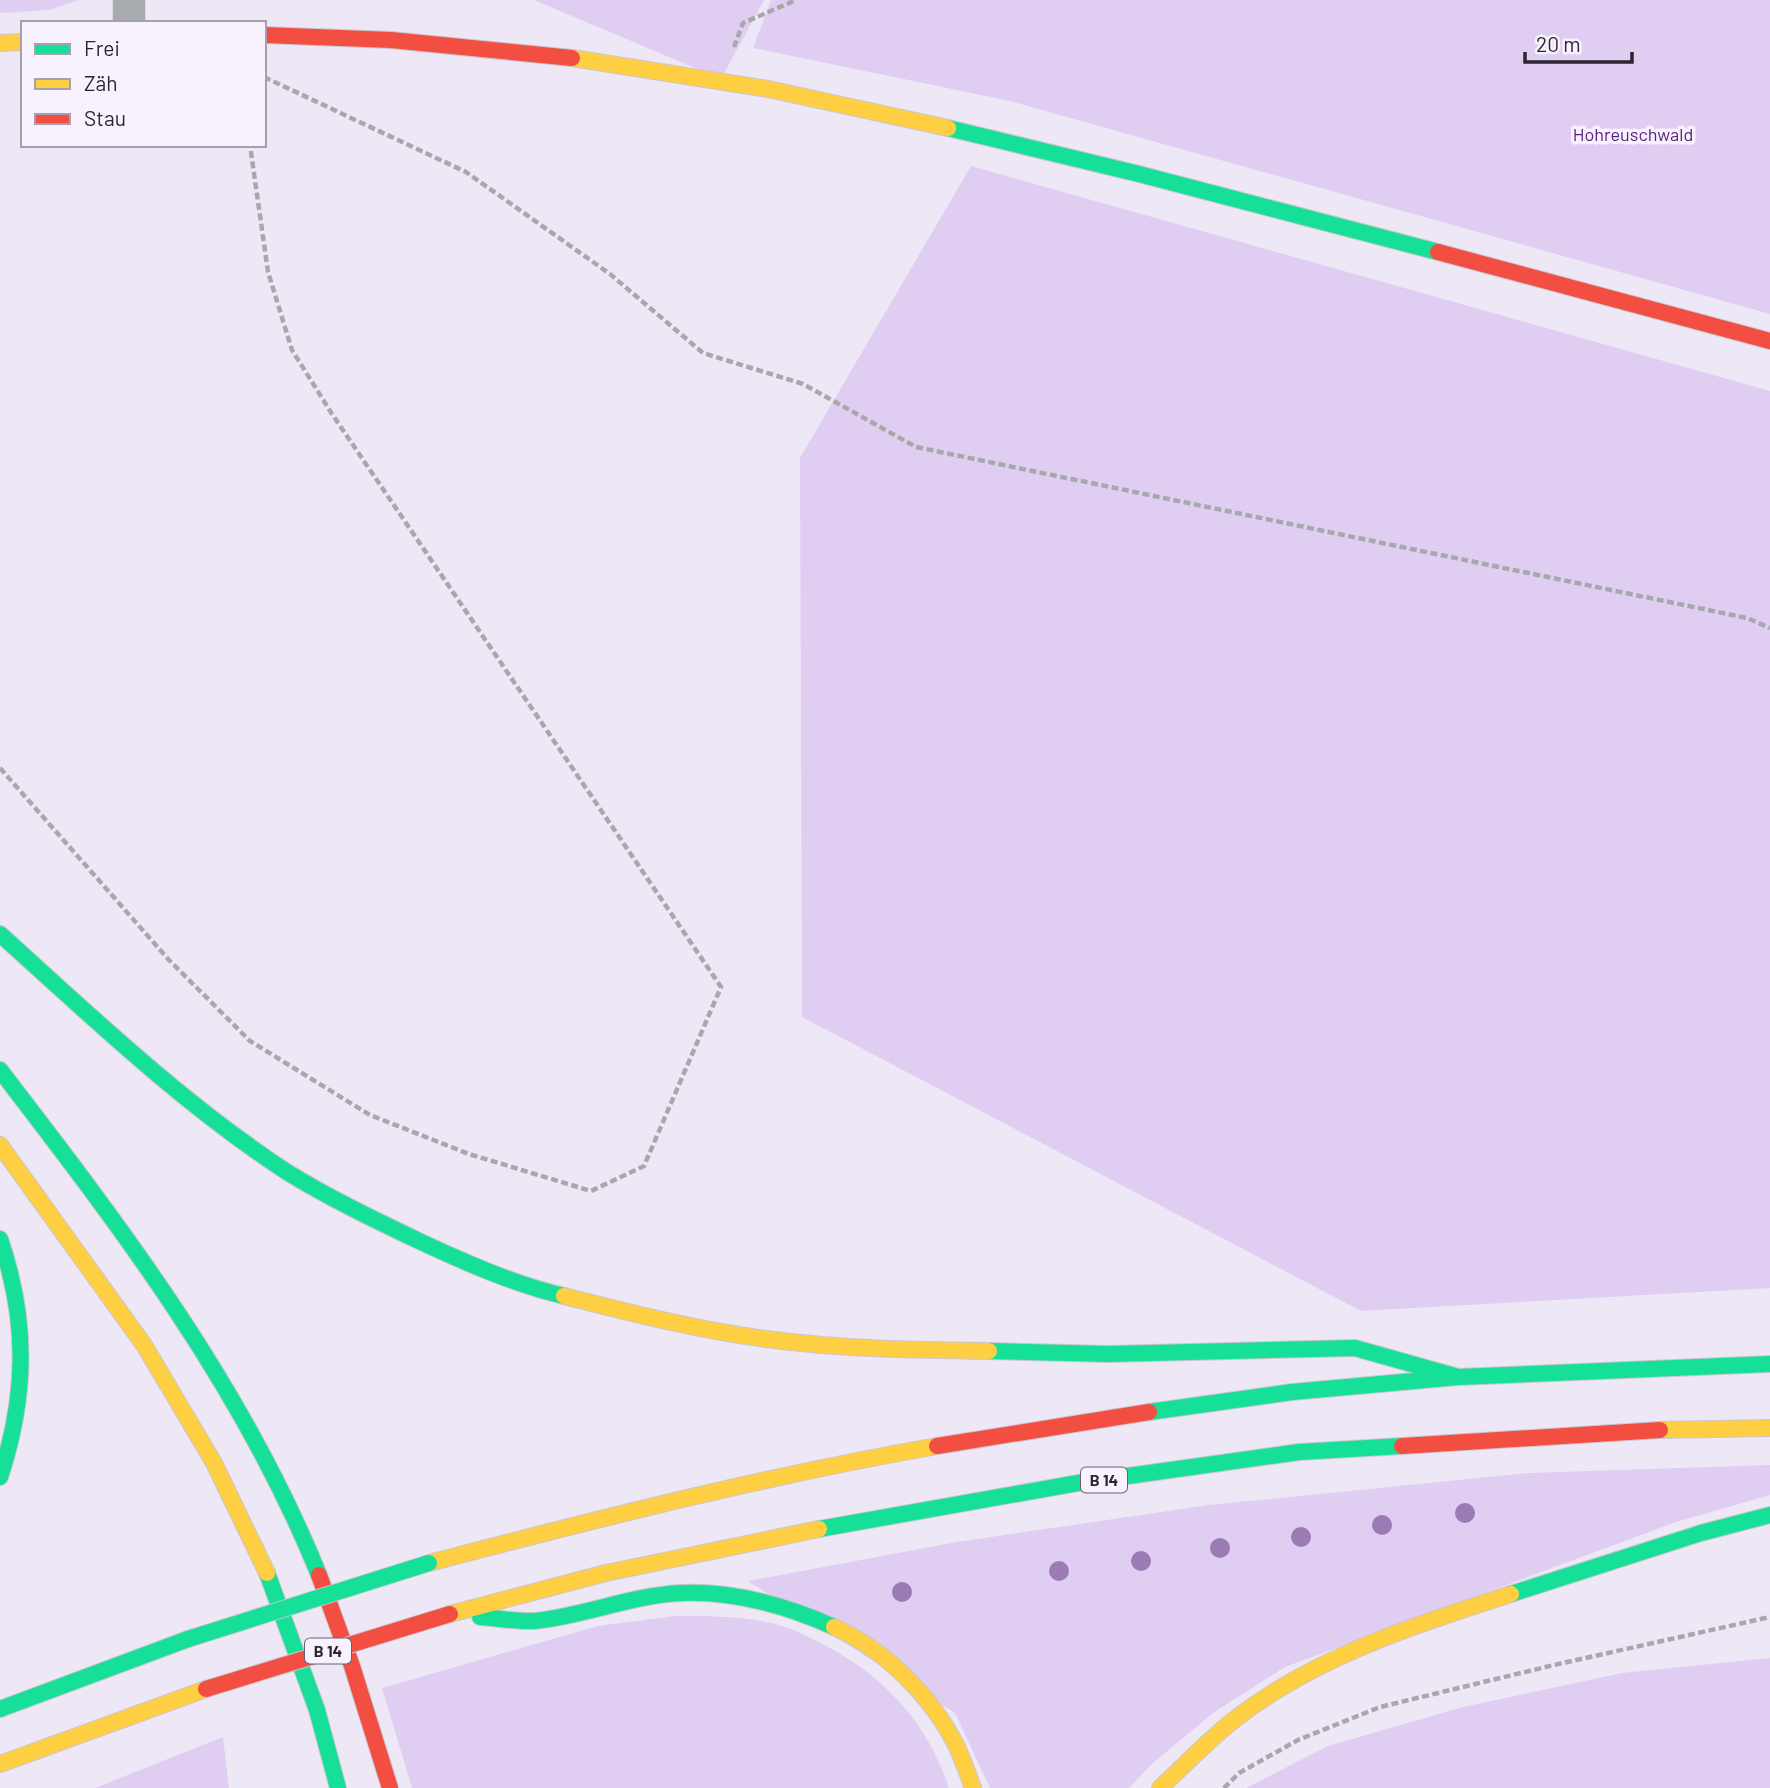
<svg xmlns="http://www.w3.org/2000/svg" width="1770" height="1788" font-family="Barlow,sans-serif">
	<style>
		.green { fill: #dfcef2 }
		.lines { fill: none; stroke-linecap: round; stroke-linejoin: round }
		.street-casing { stroke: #cbc6d1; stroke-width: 33 }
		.fast-casing { stroke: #cbc6d1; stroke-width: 18 }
		.slow-casing { stroke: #cbc6d1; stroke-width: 18 }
		.jam-casing { stroke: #cbc6d1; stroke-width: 18 }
		.path { stroke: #a7a8ac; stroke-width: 4.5; stroke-dasharray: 7 3.5; stroke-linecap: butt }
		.street { stroke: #a8abae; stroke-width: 32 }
		.fast { stroke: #16e098; stroke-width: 16 }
		.slow { stroke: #ffcf43; stroke-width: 16 }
		.jam { stroke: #f24e42; stroke-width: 16 }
		.fast-bridge-casing { stroke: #cbc6d1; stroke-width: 18; stroke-linecap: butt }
		.jam-bridge-casing { stroke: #cbc6d1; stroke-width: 18; stroke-linecap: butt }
		.fast-bridge { stroke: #16e098; stroke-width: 16 }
		.jam-bridge { stroke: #f24e42; stroke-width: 16 }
		.tree { fill: #9b7bb3 }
		.labels { text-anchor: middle; stroke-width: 7; stroke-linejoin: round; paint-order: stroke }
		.shield { fill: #f7f2fd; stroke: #68636e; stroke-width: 2 }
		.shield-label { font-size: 16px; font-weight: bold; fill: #2b2630 }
		.park-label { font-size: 18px; fill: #57237d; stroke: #f7f2fd }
	</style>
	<rect width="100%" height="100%" fill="#eee7f6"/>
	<!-- green -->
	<g class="green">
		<path d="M0 0H78L50 10 0 13Z"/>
		<path d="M534 0H764L721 79Z"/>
		<path d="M771 0H1770V314L1010 101 753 48Z"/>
		<path d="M971 166 1770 391V1288L1361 1311 802 1017 800 458Z"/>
		<path d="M1770 1465V1495L1676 1522 1285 1667 1213 1713 1153 1763 1129 1788H990L955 1713 748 1581 957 1542 1209 1505 1528 1473Z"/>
		<path d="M675 1616C706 1616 736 1616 766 1622 785 1625 805 1635 821 1643 884 1676 926 1720 949 1788H412L382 1688 598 1626Z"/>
		<path d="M1770 1658V1788H1246L1328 1746 1463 1707 1622 1673Z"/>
		<path d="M223 1737 229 1788H95Z"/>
	</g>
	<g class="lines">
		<!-- street casing -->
		<g class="street-casing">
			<path id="street" d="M129 23V0"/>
		</g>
		<!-- fast casing -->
		<g class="fast-casing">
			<g id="fast">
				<path d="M948 128 1139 174 1438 252"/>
				<path d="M0 934C92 1017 183 1104 287 1172 329 1198 375 1220 419 1241 466 1263 514 1284 564 1296"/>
				<path d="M0 1070C123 1230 243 1387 319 1575"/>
				<path d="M0 1239C28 1321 27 1395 0 1477"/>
				<path d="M989 1351 1109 1354 1355 1348 1458 1377"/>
				<path d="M1149 1412 1292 1392 1458 1377 1770 1364"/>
				<path d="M819 1529 1078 1483 1299 1452 1402 1446"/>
				<path d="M267 1573 317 1710 338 1788"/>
				<path d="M1511 1594 1701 1533 1770 1515"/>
				<path d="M480 1617C498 1618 516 1622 534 1621 584 1616 632 1595 682 1593 734 1591 787 1606 834 1627"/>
				<path d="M0 1709 188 1639"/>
			</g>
		</g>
		<!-- slow casing -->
		<g class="slow-casing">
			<g id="slow">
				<path d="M0 43 23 42"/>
				<path d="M572 58 768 89 948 128"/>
				<path d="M0 1145 144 1345 214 1463 267 1573"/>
				<path d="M564 1296C630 1313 698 1330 766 1339 840 1349 915 1350 989 1351"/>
				<path d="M1660 1430 1770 1428"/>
				<path d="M429 1563C597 1519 766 1476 937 1446"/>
				<path d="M450 1614 606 1573 819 1529"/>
				<path d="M834 1627C886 1650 932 1697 957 1747 963 1760 968 1775 973 1788"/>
				<path d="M0 1764 206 1689"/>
				<path d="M1160 1788C1186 1764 1211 1737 1239 1716 1318 1656 1417 1624 1511 1594"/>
			</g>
		</g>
		<!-- jam casing -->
		<g class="jam-casing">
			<g id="jam">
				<path d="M264 35 391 40 572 58"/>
				<path d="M1438 252 1770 341"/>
				<path d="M937 1446 1149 1412"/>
				<path d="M1402 1446 1660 1430"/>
				<path d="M319 1575 352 1666 390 1788"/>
			</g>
		</g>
		<!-- path -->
		<g class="path">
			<path d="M734 47 743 23 796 0"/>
			<path d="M264 77 466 172 610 274 703 353 803 384 916 447 1747 618 1770 628"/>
			<path d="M0 768 169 960 250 1041 370 1115 469 1154 591 1191 644 1166 721 987 332 414 292 350 268 272 250 145"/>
			<path d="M1224 1788 1239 1773 1298 1740 1380 1707 1554 1665 1770 1617"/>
		</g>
		<!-- street -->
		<use href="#street" class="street"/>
		<!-- fast -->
		<use href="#fast" class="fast"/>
		<!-- slow -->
		<use href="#slow" class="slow"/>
		<!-- jam -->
		<use href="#jam" class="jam"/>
		<!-- fast-bridge casing -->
		<g class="fast-bridge-casing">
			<path id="fast-bridge" d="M188 1639 429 1563"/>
		</g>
		<!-- jam-bridge casing -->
		<g class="jam-bridge-casing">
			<path id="jam-bridge" d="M206 1689 450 1614"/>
		</g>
		<!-- fast-bridge -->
		<use href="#fast-bridge" class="fast-bridge"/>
		<!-- jam-bridge -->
		<use href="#jam-bridge" class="jam-bridge"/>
	</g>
	<!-- trees -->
	<g class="tree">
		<circle cx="1465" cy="1513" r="10"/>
		<circle cx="1382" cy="1525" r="10"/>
		<circle cx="1301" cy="1537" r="10"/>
		<circle cx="1220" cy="1548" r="10"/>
		<circle cx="1141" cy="1561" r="10"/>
		<circle cx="1059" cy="1571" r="10"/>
		<circle cx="902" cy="1592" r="10"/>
	</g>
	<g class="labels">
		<!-- shield labels -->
		<g class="shield">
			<rect x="1081" y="1467.5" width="46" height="25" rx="5"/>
			<rect x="305" y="1638.5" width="46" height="25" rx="5"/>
		</g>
		<g class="shield-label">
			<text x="1104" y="1486">B 14</text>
			<text x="328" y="1657">B 14</text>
		</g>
		<!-- park labels -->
		<g class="park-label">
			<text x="1633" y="141">Hohreuschwald</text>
		</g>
	</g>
	<!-- legend -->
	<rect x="21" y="21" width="245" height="126" fill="#f7f2fd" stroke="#a5a0ab" stroke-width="2"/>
	<rect x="35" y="44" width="35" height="10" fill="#16e098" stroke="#a5a0ab" stroke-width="2"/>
	<text x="84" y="56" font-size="21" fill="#2b2630">Frei</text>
	<rect x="35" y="79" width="35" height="10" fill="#ffcf43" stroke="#a5a0ab" stroke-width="2"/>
	<text x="84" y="91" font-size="21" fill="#2b2630">Zäh</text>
	<rect x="35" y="114" width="35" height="10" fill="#f24e42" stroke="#a5a0ab" stroke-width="2"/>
	<text x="84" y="126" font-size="21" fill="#2b2630">Stau</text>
	<!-- scale -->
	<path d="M1525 52v10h107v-10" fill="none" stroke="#2b2630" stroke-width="3.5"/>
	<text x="1536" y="52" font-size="21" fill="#2b2630" stroke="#f7f2fd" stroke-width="5" paint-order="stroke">20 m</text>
</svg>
